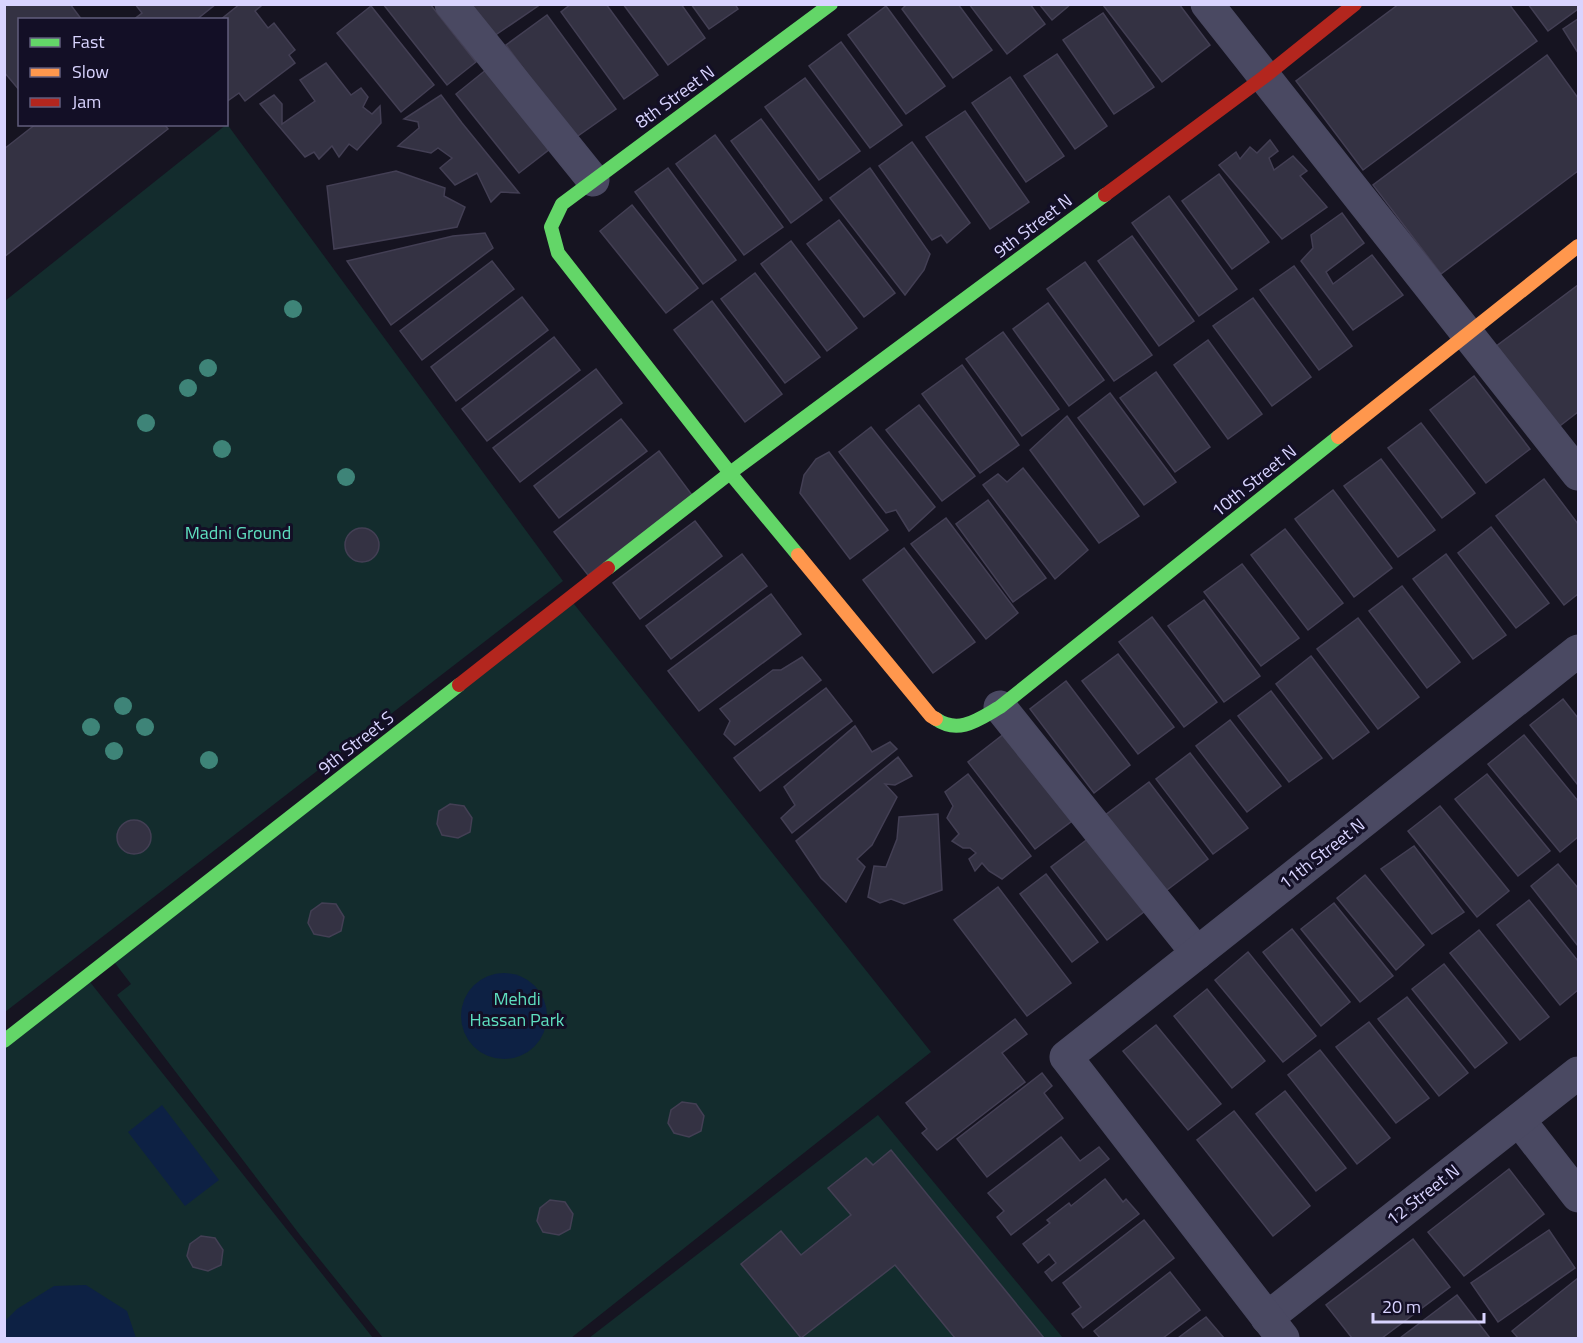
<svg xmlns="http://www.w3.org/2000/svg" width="1583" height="1343" font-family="'Titillium Web',sans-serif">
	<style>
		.green { fill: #132c2d }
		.water { fill: #0d2144 }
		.building { fill: #343243; stroke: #433f54; stroke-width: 1.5 }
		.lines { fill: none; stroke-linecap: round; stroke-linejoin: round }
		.street { stroke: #4a4962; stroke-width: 33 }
		.fast { stroke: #63d668; stroke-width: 14 }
		.slow { stroke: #ff974d; stroke-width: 14 }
		.jam { stroke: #b3261e; stroke-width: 14 }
		.tree { fill: #3e8478 }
		.labels { text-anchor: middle; stroke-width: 6; stroke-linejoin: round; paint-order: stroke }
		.street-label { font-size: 18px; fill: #d9d4ff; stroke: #130f26 }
		.park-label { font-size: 18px; fill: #5fe0c0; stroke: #130f26 }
	</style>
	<rect width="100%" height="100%" fill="#161421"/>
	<!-- green -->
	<g class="green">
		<path d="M227 124 563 581 5 1012V301Z"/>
		<path d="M570 599 931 1052 571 1338H383L300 1235 117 995 131 984 111 958Z"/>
		<path d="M86 977 373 1338H5V1039Z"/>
		<path d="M878 1115 1063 1338H589Z"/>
	</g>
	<!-- water -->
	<g class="water">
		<circle cx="504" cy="1016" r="43"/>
		<path d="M162 1105 219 1180 185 1206 128 1132Z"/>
		<path d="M86 1285 127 1311 136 1338H5V1321L17 1309 54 1286Z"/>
	</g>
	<!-- building -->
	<g class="building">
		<path d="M4 4H70L82 20H20V91L4 72Z"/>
		<path d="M135 4H216L196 20H133L142 13Z"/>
		<path d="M240 4H260L261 6 255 11 268 28 274 23 295 50 289 55 295 63 245 101 239 93 226 102V20H220Z"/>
		<path d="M383 4H430L476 62 447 85Z"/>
		<path d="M471 4H541L494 36Z"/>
		<path d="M571 4H606L658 75 624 99 561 12Z"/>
		<path d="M623 4H681L705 38 668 65Z"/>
		<path d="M691 4H735L738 9 709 29Z"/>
		<path d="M907 4H958L992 50 953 78 902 9Z"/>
		<path d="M969 4H1030L1045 24 1007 54Z"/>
		<path d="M1039 4H1071L1052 20Z"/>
		<path d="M1179 4 1210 45 1162 82 1103 5Z"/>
		<path d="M1399 4H1509L1537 41 1363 170 1296 81Z"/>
		<path d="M1528 4H1578V9L1548 31Z"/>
		<path d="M371 6 434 85 401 112 337 33Z"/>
		<path d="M886 6 945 86 906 114 848 35Z"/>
		<path d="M1103 13 1154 87 1114 114 1063 40Z"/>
		<path d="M547 15 616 109 575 138 506 45Z"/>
		<path d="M1578 19V53L1563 29Z"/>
		<path d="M841 42 902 125 870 148 809 66Z"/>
		<path d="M1057 54 1107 126 1075 149 1024 76Z"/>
		<path d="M1547 55 1578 98V171L1441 274 1373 185Z"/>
		<path d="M326 63 351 95 361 88 368 97 363 107 372 114 380 106 381 123 357 150 349 144 339 157 332 146 319 159 314 152 305 157 260 104 274 95 282 104V124L315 101 300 80Z"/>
		<path d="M492 65 555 145 519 173 456 94Z"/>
		<path d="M1010 77 1064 156 1026 182 972 103Z"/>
		<path d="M805 78 860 151 819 180 765 107Z"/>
		<path d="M441 95 462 123 519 193 501 192 491 202 477 173 455 185 440 168 452 158 438 148 431 153 398 146 419 128 418 122 404 119Z"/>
		<path d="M965 111 1029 202 990 229 926 137Z"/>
		<path d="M761 119 822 200 791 223 731 141Z"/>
		<path d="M36 124H164L168 129 4 257V149Z"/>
		<path d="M715 135 783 227 744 255 676 164Z"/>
		<path d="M1270 140 1278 151 1269 158 1274 170 1293 156 1307 171 1300 176 1327 207 1282 239 1219 165 1236 152 1240 159 1250 147 1257 153Z"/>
		<path d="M912 142 970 223 947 243 941 235 932 240 879 166Z"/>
		<path d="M668 168 736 260 703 284 635 192Z"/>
		<path d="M870 168 930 254 924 270 905 295 830 198Z"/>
		<path d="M396 171 445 188 444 196 465 207 457 227 334 249 327 186Z"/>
		<path d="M1219 174 1269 242 1232 269 1182 201Z"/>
		<path d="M1169 196 1237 289 1199 316 1132 223Z"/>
		<path d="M632 205 698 288 666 313 600 231Z"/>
		<path d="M1342 213 1364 243 1326 272 1333 284 1372 255 1403 295 1353 330 1301 261 1313 248 1311 235Z"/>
		<path d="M839 220 895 293 864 317 807 244Z"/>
		<path d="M485 233 493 248 391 325 347 261 453 236Z"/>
		<path d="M1132 236 1194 321 1159 346 1098 261Z"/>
		<path d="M791 241 857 328 827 351 761 264Z"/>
		<path d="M492 261 514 289 422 360 400 331Z"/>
		<path d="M1085 262 1152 355 1114 381 1047 289Z"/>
		<path d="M1294 266 1352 346 1319 370 1260 290Z"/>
		<path d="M755 273 820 357 785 383 721 299Z"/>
		<path d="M1578 285V412L1552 432 1491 350Z"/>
		<path d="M522 297 548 330 456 401 431 367Z"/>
		<path d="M1253 298 1311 377 1272 406 1213 326Z"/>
		<path d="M712 301 782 394 745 422 674 330Z"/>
		<path d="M1048 303 1104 380 1069 406 1013 329Z"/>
		<path d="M1003 332 1059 409 1022 436 966 359Z"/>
		<path d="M554 337 580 370 487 441 462 409Z"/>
		<path d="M1208 340 1262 414 1228 439 1174 365Z"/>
		<path d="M962 365 1019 445 980 473 922 394Z"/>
		<path d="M596 369 622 403 520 482 493 448Z"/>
		<path d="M1156 372 1210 447 1175 472 1120 398Z"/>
		<path d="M1474 376 1530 449 1486 483 1430 410Z"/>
		<path d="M1110 393 1176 482 1144 505 1078 418Z"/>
		<path d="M919 405 975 476 942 501 886 430Z"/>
		<path d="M1067 416 1139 516 1099 543 1030 450Z"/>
		<path d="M621 419 647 451 559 518 534 486Z"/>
		<path d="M1421 423 1475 493 1442 518 1388 448Z"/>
		<path d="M871 427 935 507 909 531 896 510 886 513 839 452Z"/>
		<path d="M659 451 692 495 588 575 554 532Z"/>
		<path d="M829 452 888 530 850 559 800 493 804 475 816 459Z"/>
		<path d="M1381 459 1435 530 1398 557 1344 486Z"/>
		<path d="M1023 468 1088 550 1055 579 983 485 998 474 1007 482Z"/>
		<path d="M1544 479 1578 524V594L1564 605 1496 516Z"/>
		<path d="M1333 490 1392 568 1354 597 1295 519Z"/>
		<path d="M988 500 1046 578 1013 602 956 524Z"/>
		<path d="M946 518 1018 613 986 639 911 544Z"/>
		<path d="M695 521 722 556 640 619 613 583Z"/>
		<path d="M1491 527 1549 603 1516 628 1458 553Z"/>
		<circle cx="362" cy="545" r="17"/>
		<path d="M1285 529 1343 603 1308 630 1251 555Z"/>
		<path d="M904 548 975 642 933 673 863 580Z"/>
		<path d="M742 554 767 586 671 659 646 626Z"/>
		<path d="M1446 554 1506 635 1473 659 1413 579Z"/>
		<path d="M1242 564 1299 638 1261 666 1204 592Z"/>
		<path d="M1402 586 1460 662 1427 688 1369 611Z"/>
		<path d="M771 594 801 634 699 711 668 671Z"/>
		<path d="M1204 600 1260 676 1224 702 1168 626Z"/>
		<path d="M1152 617 1217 702 1184 727 1119 642Z"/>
		<path d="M1358 618 1419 697 1378 729 1317 649Z"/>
		<path d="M1118 654 1174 727 1138 754 1082 681Z"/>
		<path d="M1311 656 1369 732 1333 759 1276 684Z"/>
		<path d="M802 657 821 680 735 745 724 734 730 721 720 709 773 670H781Z"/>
		<path d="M1066 681 1130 765 1094 793 1030 709Z"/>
		<path d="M826 688 852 721 760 791 734 758Z"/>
		<path d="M1271 691 1322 758 1289 782 1238 716Z"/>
		<path d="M1563 699 1578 718V785L1530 725Z"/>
		<path d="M1230 720 1281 786 1247 812 1196 746Z"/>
		<path d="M855 726 872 752 890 742 897 749 792 833 781 818 795 805 784 787Z"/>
		<path d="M1005 733 1072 821 1035 849 968 762Z"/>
		<path d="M1524 735 1578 801V837L1560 852 1488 764Z"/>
		<path d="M1190 753 1248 828 1213 854 1156 779Z"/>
		<path d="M898 757 912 776 895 785 885 784 897 797 872 845 857 859 865 867 846 902 821 878 796 841Z"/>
		<path d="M968 774 1031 856 1002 879 989 871 982 863 975 871 969 859 976 853 970 848H963L952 841 959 834 947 818 953 806 945 792Z"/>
		<path d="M1487 774 1550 851 1518 876 1455 799Z"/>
		<path d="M1149 782 1208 859 1163 893 1104 816Z"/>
		<path d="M450 804 464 806 472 818 470 832 458 838 442 835 437 824 439 811Z"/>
		<path d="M1440 806 1509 891 1477 917 1408 831Z"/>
		<path d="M938 814 942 890 904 904 891 899 880 903 868 897 874 866 886 867 897 839 899 817Z"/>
		<circle cx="134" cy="837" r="17"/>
		<path d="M1089 838 1145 911 1107 940 1051 867Z"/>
		<path d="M1414 846 1464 912 1432 934 1381 869Z"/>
		<path d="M1558 864 1578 888V946L1531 886Z"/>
		<path d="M1046 874 1098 942 1072 962 1020 894Z"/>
		<path d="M1365 875 1424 945 1396 970 1337 898Z"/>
		<path d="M998 887 1071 983 1027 1016 954 920Z"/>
		<path d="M1529 900 1578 961V990L1560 1005 1497 925Z"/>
		<path d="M322 903 336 904 344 917 341 931 329 937 314 934 308 923 311 911Z"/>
		<path d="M1334 903 1393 976 1360 1002 1301 929Z"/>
		<path d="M1292 929 1350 1002 1321 1026 1263 952Z"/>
		<path d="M1479 930 1549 1017 1520 1040 1450 953Z"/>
		<path d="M1248 952 1316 1036 1283 1062 1215 980Z"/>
		<path d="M1444 964 1507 1043 1475 1068 1412 989Z"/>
		<path d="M1207 989 1265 1061 1232 1088 1174 1016Z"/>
		<path d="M1407 997 1468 1073 1439 1096 1378 1019Z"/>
		<path d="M1015 1019 1027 1034 1002 1053 1025 1082 937 1150 922 1133 927 1129 906 1103Z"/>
		<path d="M1369 1022 1429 1098 1396 1123 1336 1047Z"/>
		<path d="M1156 1025 1221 1104 1188 1130 1123 1051Z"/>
		<path d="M1320 1050 1390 1138 1357 1164 1288 1075Z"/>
		<path d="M1042 1073 1052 1086 1044 1093 1063 1118 987 1177 957 1139Z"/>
		<path d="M1285 1091 1346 1168 1316 1191 1256 1114Z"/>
		<path d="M682 1102 696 1104 704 1116 701 1131 689 1137 674 1133 668 1123 671 1110Z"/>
		<path d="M1234 1111 1310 1206 1273 1236 1197 1140Z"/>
		<path d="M1061 1137 1080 1161 1099 1147 1109 1159 1011 1235 997 1217 1004 1211 988 1193Z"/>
		<path d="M891 1150 1044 1338H955L895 1265 801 1338 741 1264 781 1231 801 1255 851 1215 828 1188 866 1158 873 1165Z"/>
		<path d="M1509 1169 1544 1214 1464 1276 1428 1232Z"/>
		<path d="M1105 1179 1123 1202 1126 1199 1139 1214 1052 1281 1045 1272 1056 1263 1049 1254 1038 1263 1023 1244 1050 1223 1047 1220 1069 1203 1071 1206Z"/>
		<path d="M550 1200 565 1202 573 1214 570 1229 559 1235 543 1232 537 1221 540 1208Z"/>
		<path d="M1144 1220 1174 1258 1083 1328 1072 1314 1081 1307 1063 1283Z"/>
		<path d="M1549 1230 1575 1268 1498 1322 1471 1283Z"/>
		<path d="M201 1236 215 1238 223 1250 221 1265 208 1271 193 1267 187 1256 190 1244Z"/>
		<path d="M1413 1239 1450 1287 1382 1338H1352L1326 1305Z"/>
		<path d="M1170 1272 1200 1310 1163 1338H1100L1094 1331Z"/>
		<path d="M1578 1278V1338H1518L1512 1331Z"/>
		<path d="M1457 1295 1490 1338H1400Z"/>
		<path d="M1206 1317 1224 1338H1178Z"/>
	</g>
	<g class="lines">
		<!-- street -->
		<g class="street">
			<path d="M451 4 593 180"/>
			<path d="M1207 4 1578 474"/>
			<path d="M1000 707 1197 953"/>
			<path d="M1519 1120 1578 1196"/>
			<path d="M1267 1318 1578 1073"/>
			<path d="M1283 1338 1066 1057 1578 651"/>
		</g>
		<!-- fast -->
		<g class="fast">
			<path d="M798 555 730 473 558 253 551 227 562 204 831 4"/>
			<path d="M608 568 730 473 1105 195"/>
			<path d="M936 719C959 735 979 719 1000 707L1338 437"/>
			<path d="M4 1041 459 685"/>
		</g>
		<!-- slow -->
		<g class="slow">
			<path d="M1338 437 1578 246"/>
			<path d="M798 555 931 716 936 719"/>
		</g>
		<!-- jam -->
		<g class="jam">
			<path d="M1105 195 1264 77 1355 4"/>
			<path d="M459 685 608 568"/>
		</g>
	</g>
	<!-- trees -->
	<g class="tree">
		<circle cx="293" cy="309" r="9"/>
		<circle cx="208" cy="368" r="9"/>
		<circle cx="188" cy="388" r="9"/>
		<circle cx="146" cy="423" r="9"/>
		<circle cx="222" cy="449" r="9"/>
		<circle cx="346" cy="477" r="9"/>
		<circle cx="123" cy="706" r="9"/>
		<circle cx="91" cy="727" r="9"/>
		<circle cx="145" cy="727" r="9"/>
		<circle cx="114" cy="751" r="9"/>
		<circle cx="209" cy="760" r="9"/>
	</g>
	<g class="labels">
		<!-- street labels -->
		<g class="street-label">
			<text transform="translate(675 97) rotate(-36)" y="6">8th Street N</text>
			<text transform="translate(1033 226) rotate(-37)" y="6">9th Street N</text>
			<text transform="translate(1254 481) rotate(-39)" y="6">10th Street N</text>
			<text transform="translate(356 743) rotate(-38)" y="6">9th Street S</text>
			<text transform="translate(1322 854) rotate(-38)" y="6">11th Street N</text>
			<text transform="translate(1423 1195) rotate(-38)" y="6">12 Street N</text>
		</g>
		<!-- park labels -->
		<g class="park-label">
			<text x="238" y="539">Madni Ground</text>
			<text x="517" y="1005">Mehdi<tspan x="517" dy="21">Hassan Park</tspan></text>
		</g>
	</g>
	<!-- border -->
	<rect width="1583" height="1343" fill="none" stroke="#d9d4ff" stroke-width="12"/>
	<!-- legend -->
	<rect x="18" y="18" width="210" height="108" fill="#130f26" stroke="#625e7d" stroke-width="1.5"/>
	<rect x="30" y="38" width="30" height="9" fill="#63d668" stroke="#625e7d" stroke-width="1.5"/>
	<text x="72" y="48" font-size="18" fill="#d9d4ff">Fast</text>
	<rect x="30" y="68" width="30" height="9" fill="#ff974d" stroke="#625e7d" stroke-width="1.5"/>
	<text x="72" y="78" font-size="18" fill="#d9d4ff">Slow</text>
	<rect x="30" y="98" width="30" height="9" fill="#b3261e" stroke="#625e7d" stroke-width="1.5"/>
	<text x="72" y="108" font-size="18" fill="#d9d4ff">Jam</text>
	<!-- scale -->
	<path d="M1373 1313v9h111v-9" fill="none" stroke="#d9d4ff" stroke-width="3"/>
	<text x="1382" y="1313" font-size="18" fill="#d9d4ff" stroke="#130f26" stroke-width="4.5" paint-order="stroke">20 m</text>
</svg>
